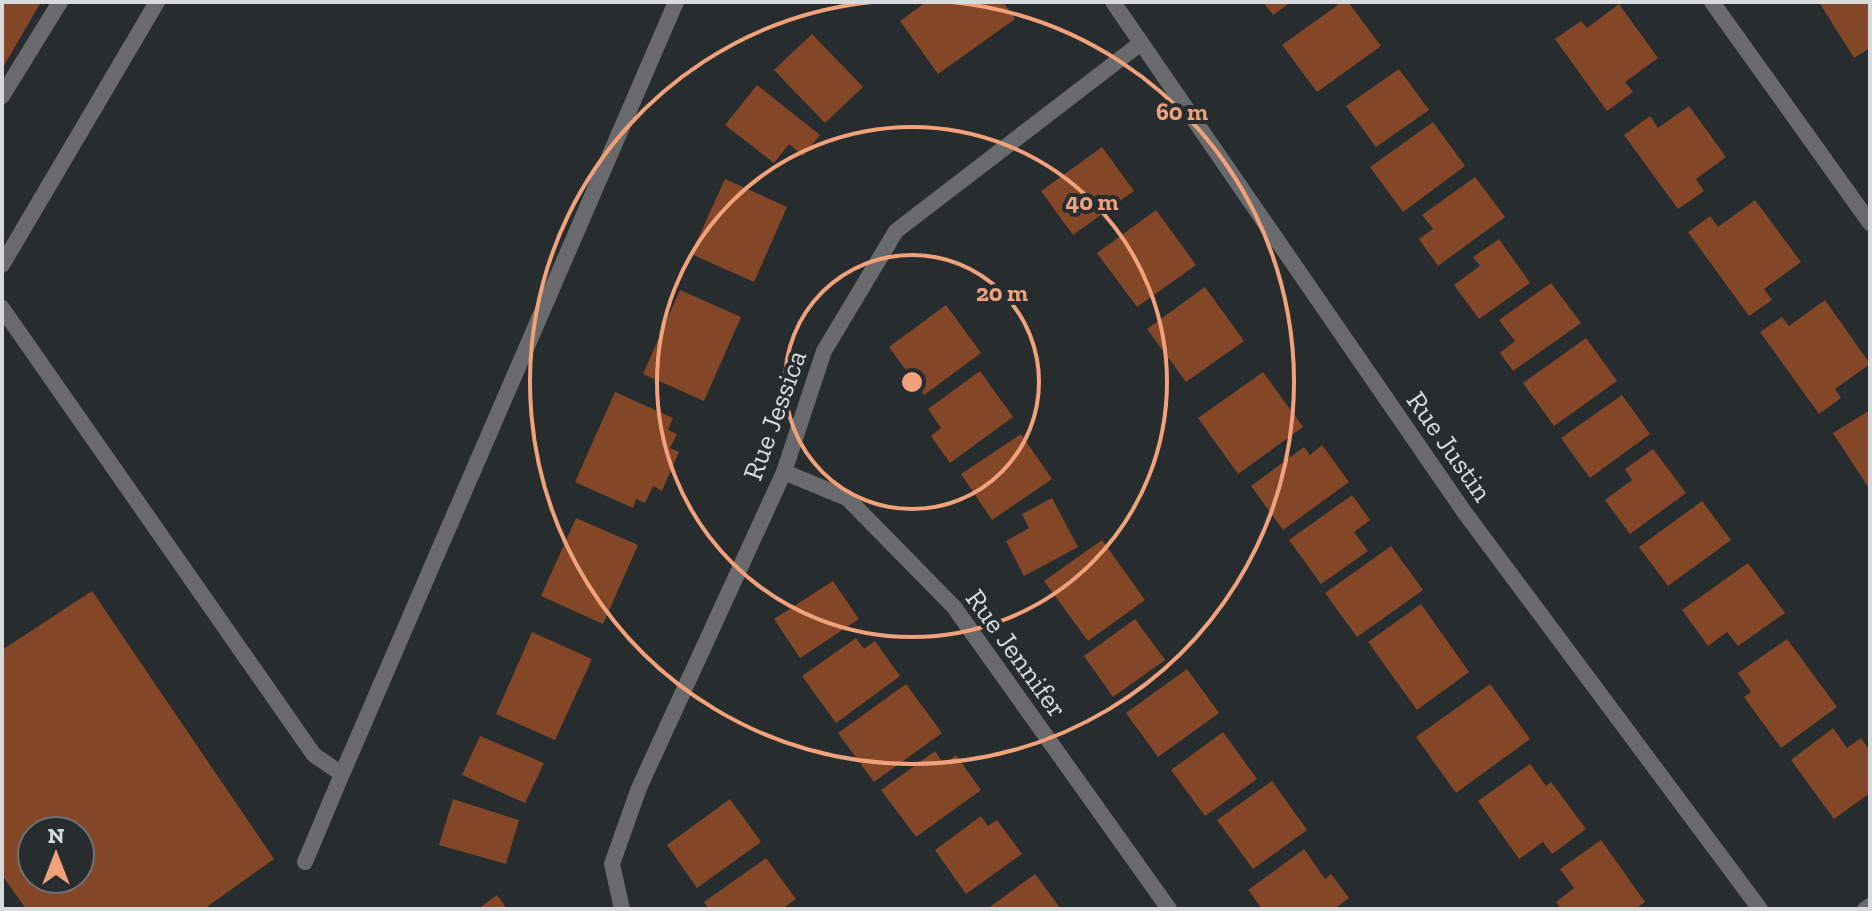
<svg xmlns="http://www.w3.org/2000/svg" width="1872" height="911" font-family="'Zilla Slab',serif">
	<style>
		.building { fill: #834728; fill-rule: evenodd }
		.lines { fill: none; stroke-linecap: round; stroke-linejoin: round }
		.lane { stroke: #686a6c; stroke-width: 16 }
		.street { stroke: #686a6c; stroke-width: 16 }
		.ring { fill: none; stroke: #f1a27b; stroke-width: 4 }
		.labels { text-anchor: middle; stroke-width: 8; stroke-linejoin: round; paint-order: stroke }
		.street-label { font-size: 28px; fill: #d8dbde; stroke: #272c2f }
		.centre { fill: #f1a27b; stroke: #272c2f; stroke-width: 4 }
		.ring-label { font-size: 24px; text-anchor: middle; font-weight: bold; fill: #f1a27b; stroke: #272c2f; stroke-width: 8; stroke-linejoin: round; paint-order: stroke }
	</style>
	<rect width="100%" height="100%" fill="#272c2f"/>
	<!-- building -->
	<g class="building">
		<path d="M2 2H41L2 69Z"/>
		<path d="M926 2H1003L1015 19 938 74 900 21Z"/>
		<path d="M1263 2H1291L1273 15Z"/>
		<path d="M1342 2H1348L1381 46 1317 92 1282 45Z"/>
		<path d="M1819 2H1870V48L1854 58Z"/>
		<path d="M1619 4 1658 58 1625 82 1633 92 1607 111 1555 39 1581 21 1587 28Z"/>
		<path d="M812 34 863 87 825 123 774 70Z"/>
		<path d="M1399 69 1429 110 1376 147 1346 106Z"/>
		<path d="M757 85 820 135 803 156 789 144 774 163 725 125Z"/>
		<path d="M1689 106 1726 157 1696 179 1704 191 1678 209 1624 135 1650 116 1658 128Z"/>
		<path d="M1433 122 1465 166 1403 212 1370 167Z"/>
		<path d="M1102 147 1134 191 1073 235 1041 191Z"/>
		<path d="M1475 177 1505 217 1438 266 1419 239 1433 229 1422 215Z"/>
		<path d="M725 179 787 207 754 282 691 254Z"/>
		<path d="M1755 200 1801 262 1764 289 1772 300 1749 316 1688 232 1710 216 1718 227Z"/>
		<path d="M1156 210 1196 265 1137 307 1097 253Z"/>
		<path d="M1499 239 1530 283 1479 319 1454 285 1480 266 1473 257Z"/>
		<path d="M1551 283 1581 323 1513 371 1500 353 1515 341 1499 320Z"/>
		<path d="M1205 287 1244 341 1186 382 1147 329Z"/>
		<path d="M680 290 741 317 704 401 643 374Z"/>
		<path d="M1825 300 1870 364 1835 389 1841 398 1819 414 1760 332 1782 317 1789 326Z"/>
		<path d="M946 305 981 353 924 395 889 347Z"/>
		<path d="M1586 338 1617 381 1554 426 1523 383Z"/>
		<path d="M980 371 1013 417 950 463 931 436 941 428 928 409Z"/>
		<path d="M1263 372 1303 427 1238 474 1198 418Z"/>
		<path d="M615 392 673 418 668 430 677 434 670 448 679 452 662 491 653 486 645 503 636 499 633 508 575 482Z"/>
		<path d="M1622 395 1650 434 1590 478 1561 438Z"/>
		<path d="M1870 410V490L1833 433Z"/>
		<path d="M1021 434 1052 479 992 520 961 474Z"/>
		<path d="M1322 445 1349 482 1283 530 1251 486 1304 447 1310 455Z"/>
		<path d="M1653 449 1686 493 1630 534 1605 500 1632 480 1625 469Z"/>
		<path d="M1352 495 1370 520 1354 532 1368 551 1321 584 1289 540Z"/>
		<path d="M1052 498 1078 547 1024 576 1006 541 1029 528 1022 514Z"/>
		<path d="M1702 501 1731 540 1668 586 1639 547Z"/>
		<path d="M576 518 638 545 603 624 541 596Z"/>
		<path d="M1102 540 1145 600 1088 641 1044 581Z"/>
		<path d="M1391 546 1423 590 1357 637 1325 593Z"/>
		<path d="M1748 563 1785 613 1738 646 1727 632 1708 646 1682 610Z"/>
		<path d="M833 581 859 619 800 658 774 619Z"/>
		<path d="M92 591 274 859 204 909H26L2 875V650ZM32 831H80V879H32Z"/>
		<path d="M1421 604 1469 672 1417 710 1368 642Z"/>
		<path d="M1135 619 1165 660 1113 697 1084 656Z"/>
		<path d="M532 632 592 659 555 740 496 714Z"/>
		<path d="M856 638 864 649 875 641 900 676 836 723 802 676Z"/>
		<path d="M1787 639 1837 707 1781 748 1744 697 1751 692 1738 673Z"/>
		<path d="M1187 669 1219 713 1158 757 1126 713Z"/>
		<path d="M906 684 942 733 874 782 838 733Z"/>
		<path d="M1490 684 1530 739 1456 793 1416 737Z"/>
		<path d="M1833 728 1847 748 1861 738 1870 751V793L1834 819 1791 760Z"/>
		<path d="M1223 732 1257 779 1205 816 1171 770Z"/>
		<path d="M480 736 544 763 525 803 462 775Z"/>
		<path d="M935 751 944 765 956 755 981 790 916 837 881 790Z"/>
		<path d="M1530 764 1546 786 1551 782 1586 829 1552 854 1543 842 1519 859 1478 801Z"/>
		<path d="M1272 781 1307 830 1253 869 1217 820Z"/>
		<path d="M453 799 519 820 506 864 439 845Z"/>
		<path d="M730 799 761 842 697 888 667 845Z"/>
		<path d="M981 816 988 826 997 820 1022 854 966 894 935 850Z"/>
		<path d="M1601 840 1645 902 1635 909H1561L1556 902 1574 888 1560 869Z"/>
		<path d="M1304 849 1325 879 1331 874 1349 898 1334 909H1262L1248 890Z"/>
		<path d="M766 858 796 899 782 909H709L704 902Z"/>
		<path d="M1035 874 1061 909H987Z"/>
		<path d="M497 895 507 909H478Z"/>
	</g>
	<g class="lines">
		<!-- lane -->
		<g class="lane">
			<path d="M2 96 60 2"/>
			<path d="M2 265 157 2"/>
			<path d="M2 308 314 755 342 774 676 2"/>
			<path d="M305 862 342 774"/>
		</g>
		<!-- street -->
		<g class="street">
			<path d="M1113 2 1465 513 1760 909"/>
			<path d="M1712 2 1870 223"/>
			<path d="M784 472 847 498 954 607 1169 909"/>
			<path d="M622 909 612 864 639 788 784 472 824 351 896 231 1141 43"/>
			<path d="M1865 909 1870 906"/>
		</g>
	</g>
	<!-- distance rings -->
	<g class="ring">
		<circle cx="912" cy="382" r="127"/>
		<circle cx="912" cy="382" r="255"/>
		<path d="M952 2A382 382 0 1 1 872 2"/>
	</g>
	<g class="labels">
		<!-- street labels -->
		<g class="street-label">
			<text transform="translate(774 415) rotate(-70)" y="10">Rue Jessica</text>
			<text transform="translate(1450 446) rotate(55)" y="10">Rue Justin</text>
			<text transform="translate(1017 653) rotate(54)" y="10">Rue Jennifer</text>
		</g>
	</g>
	<circle cx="912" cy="382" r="12" class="centre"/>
	<g class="ring-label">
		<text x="1182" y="120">60 m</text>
		<text x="1092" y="210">40 m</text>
		<text x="1002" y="301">20 m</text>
	</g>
	<!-- border -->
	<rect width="1872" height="911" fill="none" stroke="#d8dbde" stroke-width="8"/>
	<!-- north arrow -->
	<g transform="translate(56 855)"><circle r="38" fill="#272c2f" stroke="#6e7275" stroke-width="2"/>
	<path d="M0-6L14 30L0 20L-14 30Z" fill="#f1a27b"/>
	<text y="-12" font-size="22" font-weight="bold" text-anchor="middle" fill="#d8dbde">N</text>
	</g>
</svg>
